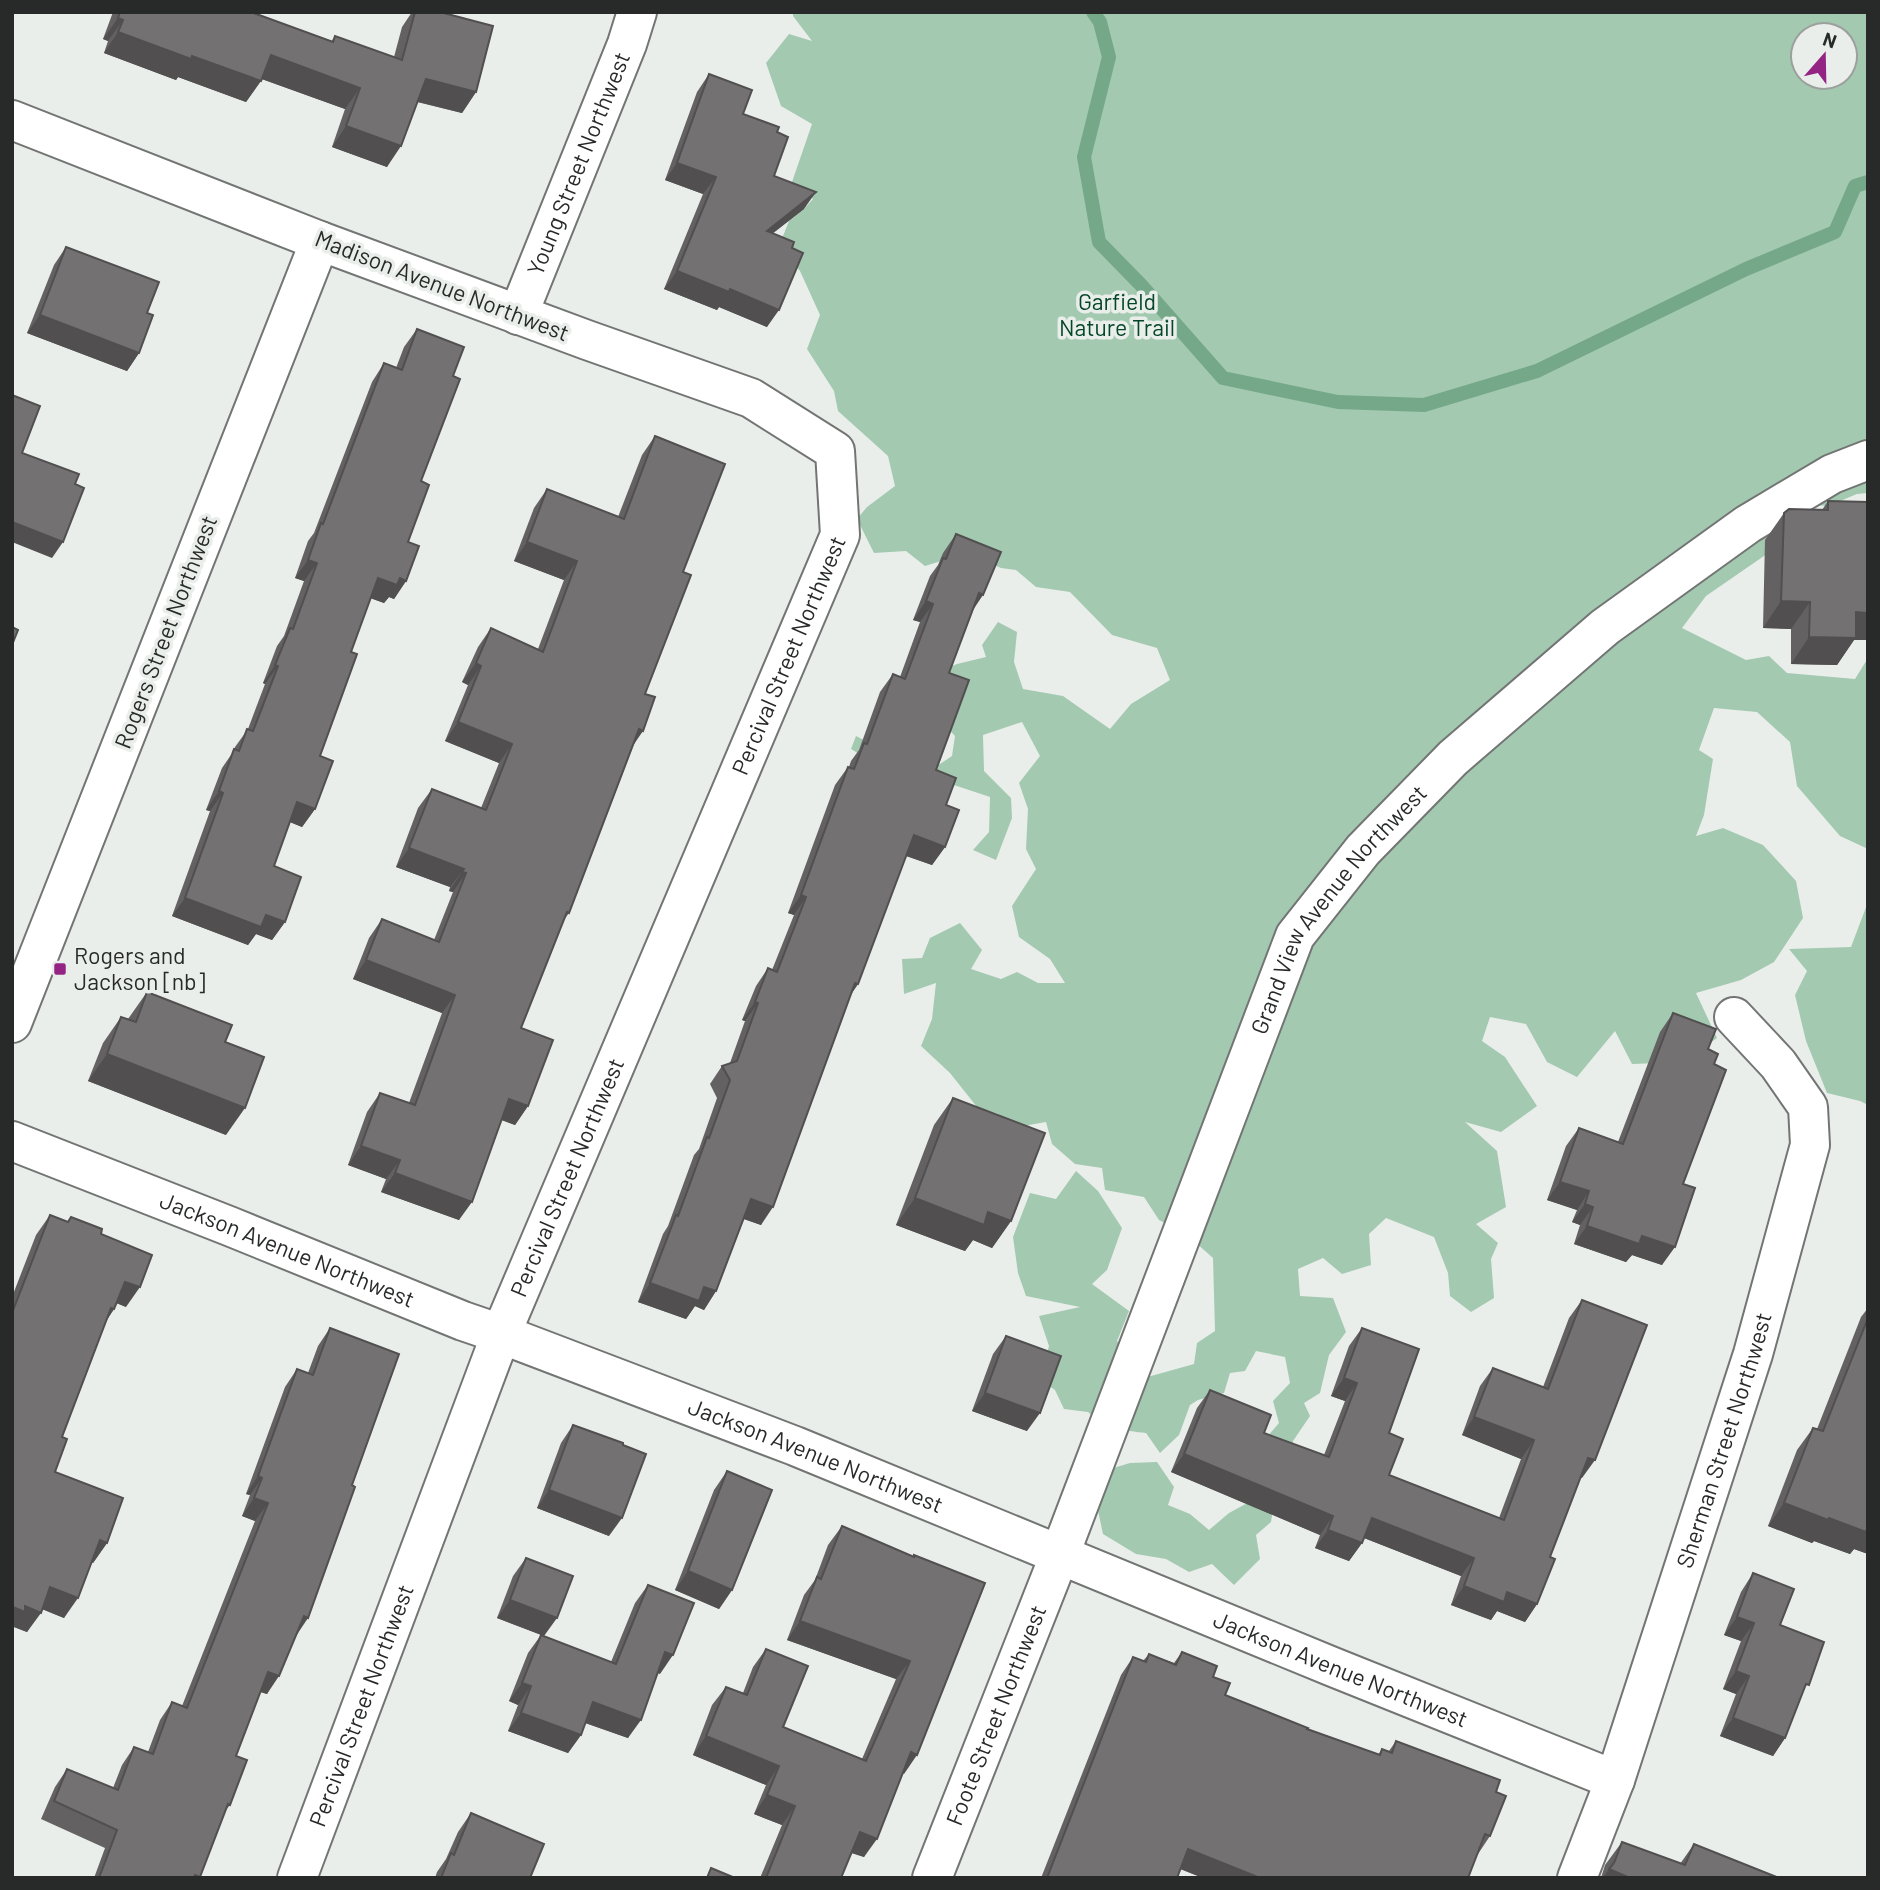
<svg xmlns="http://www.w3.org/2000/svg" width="1880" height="1890" font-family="Barlow,sans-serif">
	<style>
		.green { fill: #a3c9b0; fill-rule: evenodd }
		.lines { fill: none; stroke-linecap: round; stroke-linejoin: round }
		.stream { stroke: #75a888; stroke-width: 14 }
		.street-casing { stroke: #727573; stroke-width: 42 }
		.secondary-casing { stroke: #727573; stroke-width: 42 }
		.street { stroke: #fff; stroke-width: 38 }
		.secondary { stroke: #fff; stroke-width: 38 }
		.wall { fill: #646163 }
		.shaded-wall { fill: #514f50 }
		.building { fill: #747173; stroke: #514f50; stroke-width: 2 }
		.poi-dot { fill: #942483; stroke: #eaeeeb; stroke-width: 2.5 }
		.labels { text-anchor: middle; stroke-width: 7; stroke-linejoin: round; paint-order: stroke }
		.street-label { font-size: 23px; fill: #282a29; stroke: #eaeeeb }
		.park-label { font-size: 23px; fill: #044728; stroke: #eaeeeb }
		.poi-label { font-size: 23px; fill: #282a29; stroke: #eaeeeb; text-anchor: start }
	</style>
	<rect width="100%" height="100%" fill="#eaeeeb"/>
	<!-- green -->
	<g class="green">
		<path d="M793 12H1868V493L1857 494 1828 506 1803 504 1777 547 1706 596 1682 628 1746 660 1769 656 1787 673 1855 679 1868 658V849L1840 836 1797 786 1790 742 1757 712 1714 708 1699 750 1713 759 1704 815 1696 836 1723 828 1763 845 1796 881 1803 918 1774 962 1741 980 1696 993 1717 1038 1684 1062 1632 1064 1615 1031 1577 1077 1547 1062 1526 1024 1490 1017 1482 1041 1505 1057 1537 1106 1501 1132 1465 1122 1497 1151 1506 1207 1476 1224 1498 1243 1491 1259 1494 1298 1471 1312 1450 1296 1448 1273 1434 1237 1386 1218 1369 1234 1371 1265 1342 1274 1323 1258 1298 1269 1300 1296 1333 1298 1346 1332 1329 1355 1320 1393 1304 1403 1310 1416 1293 1441 1287 1482 1275 1497 1271 1522 1256 1535 1260 1559 1234 1585 1212 1564 1189 1572 1166 1559 1136 1554 1103 1534 1097 1506 1110 1469 1130 1463 1157 1462 1174 1487 1168 1505 1190 1514 1209 1530 1229 1513 1253 1500 1267 1437 1279 1423 1273 1401 1290 1383 1285 1357 1256 1351 1245 1371 1230 1373 1224 1393 1198 1400 1190 1405 1179 1435 1160 1453 1146 1433C1125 1431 1103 1427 1088 1412L1064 1409 1055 1390 1040 1380 1049 1346 1039 1316 1080 1307 1026 1296 1018 1273 1013 1237 1030 1193 1056 1199 1076 1171 1098 1191 1122 1228 1107 1270 1092 1284 1129 1311 1117 1341 1144 1378 1194 1364 1197 1343 1215 1331 1213 1258 1186 1234 1159 1220 1144 1197 1105 1190 1102 1168 1075 1164 1052 1144 1046 1122 1029 1125 1002 1137 998 1114 977 1107 950 1073 921 1046 932 1019 936 983 904 994 902 959 922 958 930 938 960 923 982 950 971 969 1001 979 1017 972 1038 983H1065L1050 959 1019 937 1012 906 1036 869 1026 849 1028 809 1019 783 1040 756 1022 722 983 735 984 771 1011 798 1012 818 996 860 973 850 989 832 990 797 957 786 869 760 851 749 856 736 899 758 934 768 952 756 955 736 937 717 936 673 957 664 986 657 982 645 998 622 1017 632 1014 662 1023 689 1063 696 1110 729 1131 704 1170 680 1157 648 1112 635 1070 592 1036 587 1016 570 1001 568 967 553 925 566 906 551 874 553 857 519 867 507 895 486 888 456 838 411 834 391 807 349 820 315 800 271 779 246 789 221 804 209 813 199 792 182 812 124 781 106 766 63 789 34 812 41 793 16ZM1803 35H1845V77H1803Z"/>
		<path d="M1868 902V1105L1860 1101 1827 1093 1806 1041 1795 995 1807 971 1789 949 1851 947Z"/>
	</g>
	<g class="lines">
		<!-- stream -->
		<path class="stream" d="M1093 12 1100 22 1109 57 1084 157 1099 242 1141 285 1223 378 1338 402 1424 405 1537 371 1746 269 1835 232 1855 186 1868 182"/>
		<!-- street casing -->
		<g class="street-casing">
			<g id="street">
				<path id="s1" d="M518 315 627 44 637 12"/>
				<path id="s2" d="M12 1141 229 1226 463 1321 501 1334 795 1446 1333 1667 1615 1780"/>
				<path id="s3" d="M297 1878 501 1334 840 535 835 451 751 398 587 340 320 241"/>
				<path id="s4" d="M932 1878 1060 1554 1295 936 1363 850 1453 758 1605 627 1748 524 1832 474 1868 460"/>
				<path id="s5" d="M1577 1878 1615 1780 1753 1354 1810 1145 1808 1107 1778 1064 1734 1017"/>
			</g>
		</g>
		<!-- secondary casing -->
		<g class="secondary-casing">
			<path id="secondary" d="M12 120 320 241 12 1023"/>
		</g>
		<!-- street -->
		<use href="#street" class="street"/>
		<!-- secondary -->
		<use href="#secondary" class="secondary"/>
	</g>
	<!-- wall -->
	<g class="wall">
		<path d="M113 12H251L331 42 335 36 394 57 402 27 412 12H440L476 92 462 113 417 102 387 167 332 147 345 109 262 79 246 102 178 77 176 80 104 53 108 41 103 39Z"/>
		<path d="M709 74 743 114 777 132 774 176 804 209 773 233 792 248 767 327 719 307 717 310 664 289 703 194 665 180 697 92Z"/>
		<path d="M66 247 147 313 139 353 127 371 27 333 54 265Z"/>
		<path d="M417 329 453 376 421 481 408 542 406 581 394 599 389 597 384 603 370 598 351 652 320 756 315 809 302 827 290 822 274 866 285 922 272 940 256 934 248 945 172 916 210 811 206 810 222 768 233 752 235 747 248 729 265 684 263 683 277 646 284 636 304 581 295 578 308 541 314 533 372 382 384 363 396 368 404 347Z"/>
		<path d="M655 436 683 572 645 694 634 744 569 913 563 921 521 1028 528 1106 515 1125 502 1120 459 1220 381 1192 386 1179 348 1165 367 1112 380 1093 409 1103 442 1013 353 979 369 938 382 919 434 940 453 892 449 891 450 887 396 867 418 808 432 789 481 808 499 763 445 741 468 685 462 682 478 647 491 628 538 649 564 580 514 561 534 508 547 489 618 517 642 455Z"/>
		<path d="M1828 501 1868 502V639L1867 640H1854L1837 665 1791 664V629L1763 628 1765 540 1784 513 1822 510Z"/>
		<path d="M956 534 973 610 949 673 936 770 946 805 945 847 932 865 906 856 858 984 850 996 761 1225 744 1219 716 1291 704 1310 695 1306 686 1319 638 1302 663 1234 668 1226 694 1155 699 1149 717 1098 710 1084 722 1066 730 1063 745 1021 742 1020 756 986 768 968 772 970 794 915 788 913 835 785 848 767H849L851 761 859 750 880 692 893 674 900 677 920 622 913 620 930 576 938 565 943 553Z"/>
		<path d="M147 992 226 1135 88 1081 103 1043 121 1017 128 1019Z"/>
		<path d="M1673 1013 1708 1049 1714 1064 1662 1265 1632 1255 1626 1262 1574 1244 1580 1225 1572 1222 1577 1210 1547 1200 1566 1146 1579 1128 1618 1142 1660 1032Z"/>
		<path d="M953 1098 1011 1221 992 1248 973 1240 965 1251 896 1225 934 1125Z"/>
		<path d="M50 1215 101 1234 126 1307 117 1303 114 1309 106 1321 62 1437 55 1472 107 1543 93 1563 92 1562 64 1618 42 1609 27 1632 14 1627 12 1629V1297L36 1235Z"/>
		<path d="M1582 1300V1478H1580L1550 1557 1537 1604 1525 1622 1497 1611 1491 1620 1451 1605 1461 1576 1364 1538 1362 1543 1349 1561 1315 1548 1320 1535 1171 1472 1197 1408 1210 1390 1264 1433 1324 1455 1345 1401 1331 1396 1349 1346 1362 1328 1389 1433V1475L1499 1518 1521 1459 1462 1435 1480 1386 1493 1368 1543 1387 1569 1318Z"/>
		<path d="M1868 1308V1554L1854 1549 1850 1554 1814 1541 1812 1543 1768 1526 1797 1450 1813 1428 1817 1429 1861 1317Z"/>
		<path d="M330 1328 296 1636 267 1694 260 1692 236 1756 230 1805 224 1812 200 1878H94L105 1848 41 1819 55 1787 67 1769 113 1788 122 1765 134 1747 148 1752 160 1720 172 1702 182 1706 255 1521 242 1516 250 1495 246 1494 285 1387 297 1369 308 1373 318 1346Z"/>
		<path d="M1006 1336 1027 1431 972 1411 993 1354Z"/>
		<path d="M573 1425 609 1536 537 1508 561 1443Z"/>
		<path d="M727 1471 732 1590 719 1609 675 1590 714 1490Z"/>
		<path d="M842 1526 913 1557 904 1774 903 1773 864 1857 851 1853 841 1878H760L782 1825 754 1814 766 1785 693 1755 712 1705 726 1687 743 1693 753 1667 766 1649 783 1727 862 1759 896 1679 787 1640 804 1595 815 1580 828 1545Z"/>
		<path d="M526 1558 544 1636 497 1618 513 1576Z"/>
		<path d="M1753 1573 1780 1625 1802 1695 1785 1738 1773 1756 1720 1736 1736 1694 1723 1689 1741 1641 1724 1635 1741 1592Z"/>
		<path d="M648 1585 660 1674 658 1673 628 1738 585 1723 581 1735 568 1753 508 1731 518 1705 509 1701 528 1653 541 1635 611 1662 635 1603Z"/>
		<path d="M1182 1652 1213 1677 1225 1695 1307 1729 1378 1755 1382 1749 1389 1751 1396 1741 1496 1792 1490 1836 1478 1854 1203 1878 1180 1869 1177 1878H1041L1121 1675 1133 1657 1143 1661 1149 1654 1174 1663Z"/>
		<path d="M471 1813 530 1878H435L437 1872 446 1859 458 1832Z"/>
		<path d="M1622 1842 1680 1864 1694 1844 1779 1878H1601L1605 1865Z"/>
	</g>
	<!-- shaded-wall -->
	<g class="shaded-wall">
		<path d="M118 18 123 20 108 41 103 39Z"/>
		<path d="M118 32 192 56 261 81 246 102 178 77 176 80 104 53Z"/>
		<path d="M271 55 360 88 345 109 256 77Z"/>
		<path d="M426 79 476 92 462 113 411 100Z"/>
		<path d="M346 126 401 146 387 167 332 147Z"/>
		<path d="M677 163 716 177 703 194 665 180Z"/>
		<path d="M816 192 804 209 754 248 767 231Z"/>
		<path d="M677 271 730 289 779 310 767 327 719 307 717 310 664 289Z"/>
		<path d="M40 315 139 353 127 371 27 333Z"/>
		<path d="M12 522 63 542 52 558 12 542Z"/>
		<path d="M527 542 577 561 564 580 514 561Z"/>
		<path d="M308 560 317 563 304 581 295 578Z"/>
		<path d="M378 578H400L406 581 394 599 389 597 384 603 365 596Z"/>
		<path d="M979 593 983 595 971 613Z"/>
		<path d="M926 601 933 604 920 622 913 620Z"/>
		<path d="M1781 601 1810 602 1791 629 1763 628Z"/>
		<path d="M1856 612 1868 613V639L1867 640H1854L1837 665 1791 664 1809 637Z"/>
		<path d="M476 663 481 666 468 685 462 682Z"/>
		<path d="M275 665 278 666 265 684 263 683Z"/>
		<path d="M458 722 512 744 499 763 445 741Z"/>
		<path d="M639 729 643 731 630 750Z"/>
		<path d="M219 791 223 793 210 811 206 810Z"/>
		<path d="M297 802 315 809 302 827 285 820Z"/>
		<path d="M914 835 945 847 932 865 901 854Z"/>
		<path d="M409 848 464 869 450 887 396 867Z"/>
		<path d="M462 872 466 873 453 892 449 891Z"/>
		<path d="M801 895 806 897 794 915 788 913Z"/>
		<path d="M185 898 266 915 285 922 272 940 256 934 248 945 172 916Z"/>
		<path d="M366 960 455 995 442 1013 353 979Z"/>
		<path d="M855 983 858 984 845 1003Z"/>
		<path d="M755 1002 758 1003 745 1021 742 1020Z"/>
		<path d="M107 1054 245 1108 226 1135 88 1081Z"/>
		<path d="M509 1099 528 1106 515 1125 496 1118Z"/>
		<path d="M361 1146 400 1160 386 1179 348 1165Z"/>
		<path d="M395 1173 472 1202 459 1220 381 1192Z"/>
		<path d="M1560 1182 1589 1191 1577 1210 1547 1200Z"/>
		<path d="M915 1198 988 1212 1011 1221 992 1248 973 1240 965 1251 896 1225Z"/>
		<path d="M751 1199 773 1207 761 1225 738 1217Z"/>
		<path d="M1585 1204 1593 1207 1580 1225 1572 1222Z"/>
		<path d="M1587 1226 1642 1236 1675 1247 1662 1265 1632 1255 1626 1262 1574 1244Z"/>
		<path d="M125 1282 140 1287 126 1307 111 1301Z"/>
		<path d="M650 1283 704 1287 716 1291 704 1310 695 1306 686 1319 638 1302Z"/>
		<path d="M111 1308 114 1309 101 1329Z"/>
		<path d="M1344 1378 1357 1383 1345 1401 1331 1396Z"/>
		<path d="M985 1393 1040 1413 1027 1431 972 1411Z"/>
		<path d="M1474 1417 1534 1440 1521 1459 1462 1435Z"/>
		<path d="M1184 1454 1333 1516 1320 1535 1171 1472Z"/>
		<path d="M1588 1458 1595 1460 1582 1478 1575 1476Z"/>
		<path d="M258 1476 262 1478 250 1495 246 1494Z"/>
		<path d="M549 1490 622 1518 609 1536 537 1508Z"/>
		<path d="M254 1498 268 1503 255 1521 242 1516Z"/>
		<path d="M1784 1503 1829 1518 1868 1526V1554L1854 1549 1850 1554 1814 1541 1812 1543 1768 1526Z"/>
		<path d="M1372 1518 1474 1558 1461 1576 1359 1536Z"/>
		<path d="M1328 1530 1362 1543 1349 1561 1315 1548Z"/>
		<path d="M100 1540 107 1543 93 1563 86 1560Z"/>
		<path d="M688 1571 732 1590 719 1609 675 1590Z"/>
		<path d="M1464 1586 1507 1592 1537 1604 1525 1622 1497 1611 1491 1620 1451 1605Z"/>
		<path d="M50 1587 78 1598 64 1618 37 1607Z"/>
		<path d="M510 1600 557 1618 544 1636 497 1618Z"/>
		<path d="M25 1606 41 1613 27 1632 14 1627 12 1629V1608L13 1607Z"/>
		<path d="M304 1616 308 1618 296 1636Z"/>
		<path d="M1737 1617 1754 1623 1741 1641 1724 1635Z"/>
		<path d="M800 1621 910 1661 896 1679 787 1640Z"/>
		<path d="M665 1652 673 1655 660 1674 652 1670Z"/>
		<path d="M1736 1671 1749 1676 1736 1694 1723 1689Z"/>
		<path d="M268 1672 279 1676 267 1694 255 1690Z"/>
		<path d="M522 1683 531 1686 518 1705 509 1701Z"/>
		<path d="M593 1702 641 1720 628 1738 580 1721Z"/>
		<path d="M521 1713 581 1735 568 1753 508 1731Z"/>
		<path d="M1733 1718 1785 1738 1773 1756 1720 1736Z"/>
		<path d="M706 1736 779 1766 766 1785 693 1755Z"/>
		<path d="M911 1752 917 1755 904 1774 898 1771Z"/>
		<path d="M767 1795 795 1806 782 1825 754 1814Z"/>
		<path d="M860 1832 877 1839 864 1857 847 1851Z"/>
		<path d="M1188 1849 1260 1878H1203L1176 1867Z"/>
		<path d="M1609 1869 1630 1878H1603Z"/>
	</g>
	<!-- building -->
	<g class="building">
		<path d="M120 12H251L333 42 335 36 402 60 415 12H440L493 26 476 92 426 79 401 146 346 126 360 88 271 55 261 81 192 56 191 59 118 32 123 20 118 18Z"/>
		<path d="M709 74 752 90 743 114 779 127 777 132 788 137 774 176 816 192 767 231 794 242 792 248 803 253 779 310 730 289 729 292 677 271 716 177 677 163Z"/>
		<path d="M66 247 159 282 147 313 153 315 139 353 40 315Z"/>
		<path d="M417 329 464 347 453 376 460 379 421 481 429 485 408 542 419 546 406 581 400 578 397 585 378 578 351 652 357 654 320 756 333 761 315 809 297 802 274 866 301 877 285 922 266 915 261 927 185 898 223 793 219 791 234 749 239 751 247 729 253 731 278 666 275 665 290 628 293 629 317 563 308 560 321 523 323 524 384 363 402 370Z"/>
		<path d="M12 395 40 406 22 453 79 474 75 484 84 488 63 542 12 522Z"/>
		<path d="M655 436 725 464 683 572 691 575 645 694 655 697 643 731 639 729 569 913 567 912 521 1028 553 1040 528 1106 509 1099 472 1202 395 1173 400 1160 361 1146 380 1093 415 1105 455 995 366 960 382 919 439 942 466 873 462 872 464 869 409 848 432 789 486 810 512 744 458 722 481 666 476 663 491 628 543 652 577 561 527 542 547 489 624 519Z"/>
		<path d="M1828 501 1868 502V613L1856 612V638L1809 637 1810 602 1781 601 1784 513 1789 509 1828 510Z"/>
		<path d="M956 534 1001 552 983 595 979 593 949 673 969 680 936 770 956 778 946 805 959 810 945 847 914 835 858 984 855 983 773 1207 751 1199 716 1291 704 1287 699 1301 650 1283 676 1215 678 1216 707 1137 709 1138 730 1080 722 1066 737 1061 758 1003 755 1002 768 968 777 972 806 897 801 895 848 767 854 769 864 743 867 744 893 674 905 679 933 604 926 601 943 558 946 559Z"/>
		<path d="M12 627 18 630 12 645Z"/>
		<path d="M147 992 232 1025 225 1042 264 1057 245 1108 107 1054 121 1017 136 1022Z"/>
		<path d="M1673 1013 1716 1029 1708 1049 1718 1054 1714 1064 1726 1070 1683 1184 1695 1188 1675 1247 1642 1236 1639 1244 1587 1226 1593 1207 1585 1204 1589 1191 1560 1182 1579 1128 1623 1144Z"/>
		<path d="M953 1098 1045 1133 1011 1221 988 1212 984 1225 915 1198Z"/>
		<path d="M50 1215 68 1222 71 1217 102 1229 101 1234 152 1255 140 1287 125 1282 114 1309 111 1308 62 1437 67 1439 55 1472 123 1498 107 1543 100 1540 78 1598 50 1587 41 1613 25 1606V1612L13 1607 12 1609V1313Z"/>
		<path d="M1582 1300 1647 1325 1595 1460 1588 1458 1550 1557 1555 1559 1537 1604 1507 1592 1504 1602 1464 1586 1474 1558 1372 1518 1362 1543 1328 1530 1333 1516 1184 1454 1210 1390 1271 1415 1264 1433 1329 1457 1357 1383 1344 1378 1362 1328 1419 1349 1389 1433 1403 1439 1389 1475 1504 1520 1534 1440 1474 1417 1493 1368 1548 1389Z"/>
		<path d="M1868 1318V1526L1866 1532 1829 1518 1828 1520 1784 1503 1813 1428 1823 1431Z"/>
		<path d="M330 1328 399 1354 352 1485 355 1487 308 1618 304 1616 279 1676 268 1672 236 1756 247 1760 230 1805 228 1804 200 1877 195 1875 194 1878H99L117 1830 54 1801 67 1769 118 1790 134 1747 153 1754 172 1702 187 1708 268 1503 254 1498 262 1478 258 1476 297 1369 313 1375Z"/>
		<path d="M1006 1336 1061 1356 1040 1413 985 1393Z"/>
		<path d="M573 1425 623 1443V1445L646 1454 622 1518 549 1490Z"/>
		<path d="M727 1471 772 1490 732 1590 688 1571Z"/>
		<path d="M842 1526 914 1557V1555L985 1583 917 1755 911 1752 877 1839 860 1832 841 1878H766L795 1806 767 1795 779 1766 706 1736 726 1687 747 1695 766 1649 808 1666 783 1727 866 1761 910 1661 800 1621 817 1577 821 1579Z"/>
		<path d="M526 1558 573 1576 557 1618 510 1600Z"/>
		<path d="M1753 1573 1794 1589 1780 1625 1824 1642 1809 1685 1806 1684 1785 1738 1733 1718 1749 1676 1736 1671 1754 1623 1737 1617Z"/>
		<path d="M648 1585 694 1603 673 1655 665 1652 641 1720 593 1702 581 1735 521 1713 531 1686 522 1683 541 1635 616 1664Z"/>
		<path d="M1182 1652 1217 1666 1213 1677 1230 1683 1225 1695 1308 1728 1307 1729 1380 1755 1382 1749 1392 1753 1396 1741 1500 1780 1496 1792 1506 1796 1490 1836 1485 1834 1468 1878H1260L1188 1849 1177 1878H1047L1133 1657 1146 1662 1149 1654 1176 1665Z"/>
		<path d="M471 1813 544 1844 530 1878H441L451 1853 454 1855Z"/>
		<path d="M1622 1842 1685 1865 1694 1844 1779 1878H1630L1609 1869 1614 1863Z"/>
		<path d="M711 1868 735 1878H707Z"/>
	</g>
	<!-- markers -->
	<rect class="poi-dot" x="53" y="962" width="14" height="14" rx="3.5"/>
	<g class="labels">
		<!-- street labels -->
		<g class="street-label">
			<text dy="8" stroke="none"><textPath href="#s1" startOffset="163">Young Street Northwest</textPath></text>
			<text transform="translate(442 286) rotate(21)" y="8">Madison Avenue Northwest</text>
			<text transform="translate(166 632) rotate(-69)" y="8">Rogers Street Northwest</text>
			<text dy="8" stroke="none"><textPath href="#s3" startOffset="1318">Percival Street Northwest</textPath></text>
			<text dy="8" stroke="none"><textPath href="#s4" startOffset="1055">Grand View Avenue Northwest</textPath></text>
			<text dy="8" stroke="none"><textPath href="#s3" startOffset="751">Percival Street Northwest</textPath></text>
			<text dy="8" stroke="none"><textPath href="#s2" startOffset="296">Jackson Avenue Northwest</textPath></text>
			<text dy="8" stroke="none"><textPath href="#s5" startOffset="462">Sherman Street Northwest</textPath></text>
			<text dy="8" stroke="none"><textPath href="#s2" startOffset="863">Jackson Avenue Northwest</textPath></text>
			<text dy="8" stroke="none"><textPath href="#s2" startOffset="1430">Jackson Avenue Northwest</textPath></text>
			<text dy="8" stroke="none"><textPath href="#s3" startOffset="184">Percival Street Northwest</textPath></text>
			<text dy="8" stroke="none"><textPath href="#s4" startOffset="175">Foote Street Northwest</textPath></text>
		</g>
		<!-- park labels -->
		<g class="park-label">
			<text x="1117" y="310">Garfield<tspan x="1117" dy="26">Nature Trail</tspan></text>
		</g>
		<!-- poi labels -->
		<g class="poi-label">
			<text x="74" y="964">Rogers and<tspan x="74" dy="26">Jackson [nb]</tspan></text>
		</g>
	</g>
	<!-- border -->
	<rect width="1880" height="1890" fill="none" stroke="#282a29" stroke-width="28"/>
	<!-- north arrow -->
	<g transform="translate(1824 56) rotate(20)"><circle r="33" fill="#eaeeeb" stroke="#9ca09d" stroke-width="2"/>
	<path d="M0-5L12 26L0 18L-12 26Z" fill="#942483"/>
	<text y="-10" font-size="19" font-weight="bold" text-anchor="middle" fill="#282a29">N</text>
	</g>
</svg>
